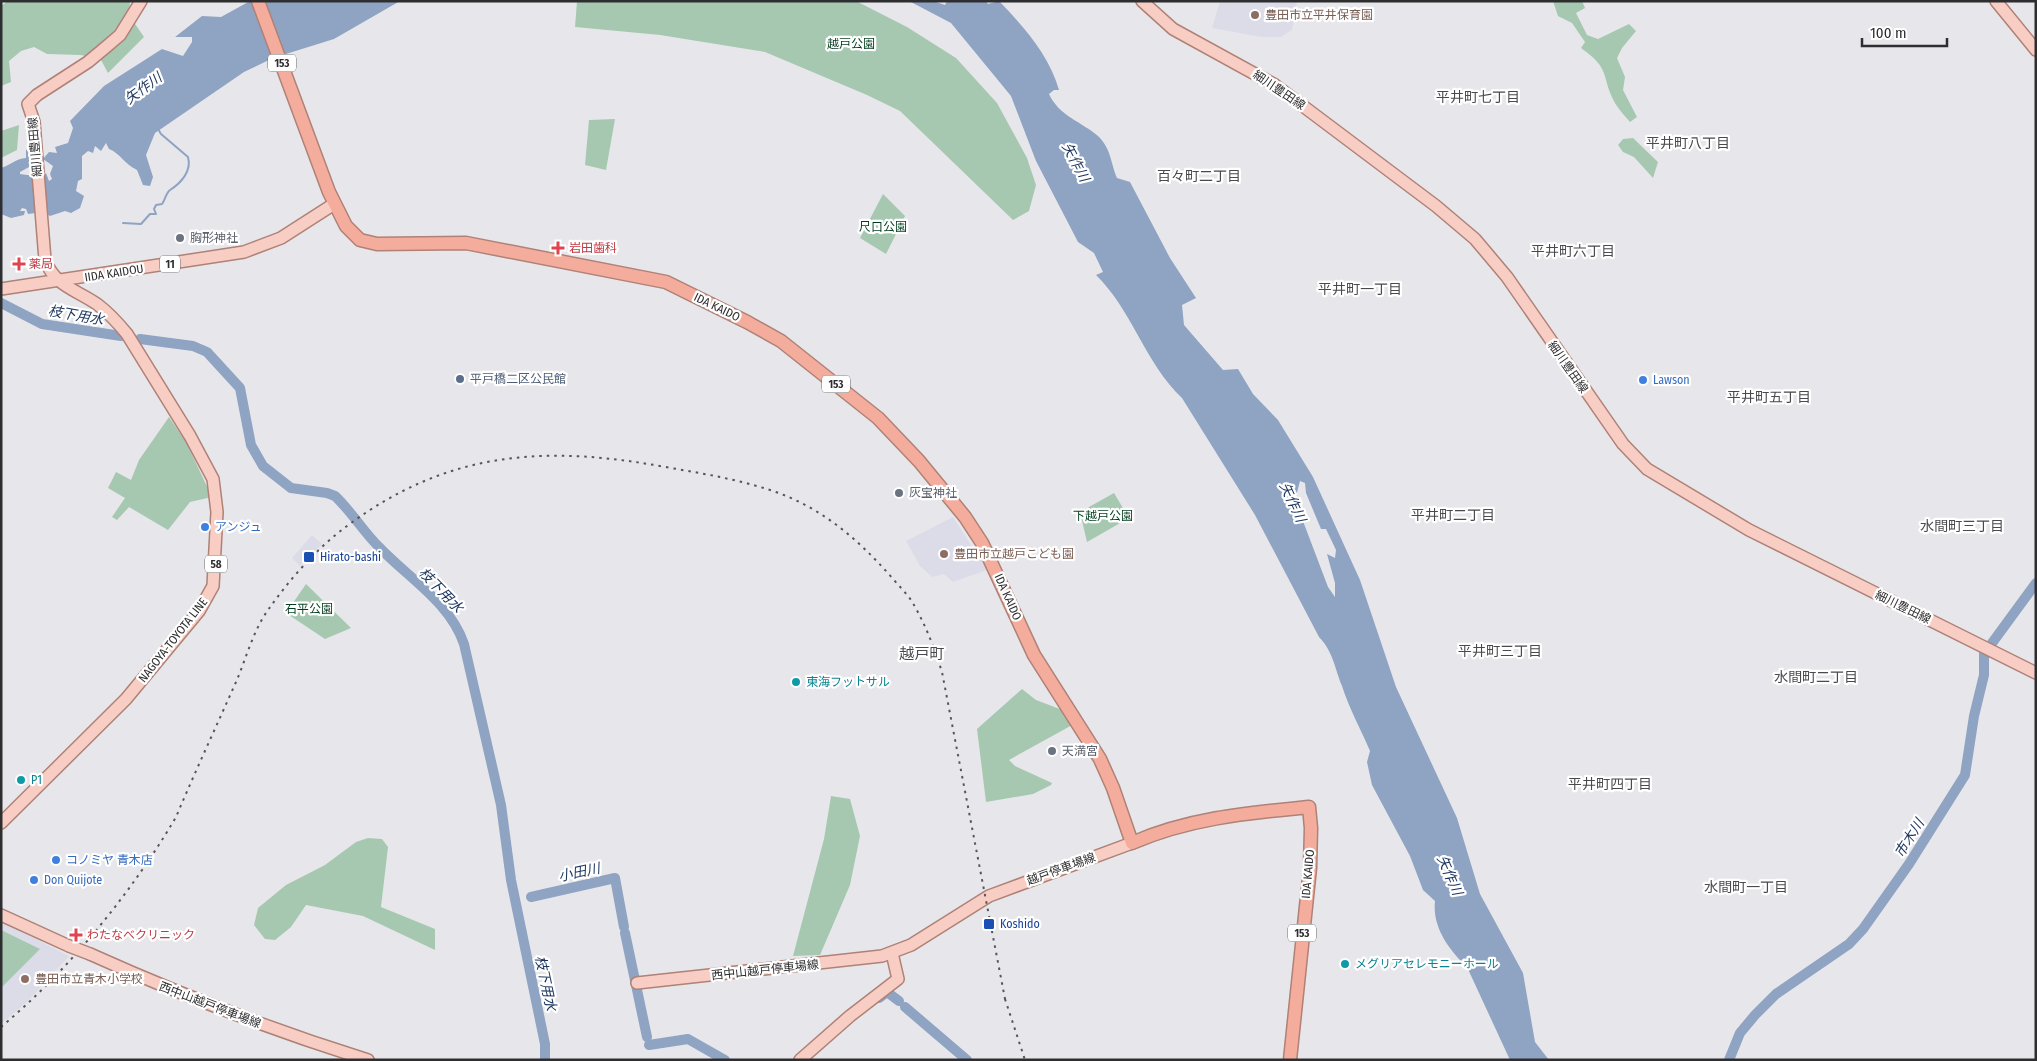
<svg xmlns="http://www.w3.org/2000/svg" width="2037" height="1061" font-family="'Fira Sans Condensed','Noto Sans JP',sans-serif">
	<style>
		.built { fill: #dbdce8 }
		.green { fill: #a6c8b0 }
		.water { fill: #8fa3c2; fill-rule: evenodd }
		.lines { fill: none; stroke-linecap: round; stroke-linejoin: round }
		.stream { stroke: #8fa3c2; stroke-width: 2 }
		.river { stroke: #8fa3c2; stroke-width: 10 }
		.major-casing { stroke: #af8177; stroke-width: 14 }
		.highway-casing { stroke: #af8177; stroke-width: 15 }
		.major { stroke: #f8cec4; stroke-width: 11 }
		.highway { stroke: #f4ad9d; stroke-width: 12 }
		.rail { stroke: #565659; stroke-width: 2; stroke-dasharray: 2.5 5; stroke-linecap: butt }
		.major-bridge-casing { stroke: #af8177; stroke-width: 14; stroke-linecap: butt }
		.major-bridge { stroke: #f8cec4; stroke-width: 11 }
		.education-dot { fill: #8d6e63; stroke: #fff; stroke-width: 2 }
		.worship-dot { fill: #6b7280; stroke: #fff; stroke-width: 2 }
		.health-dot { fill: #e0444e; stroke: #fff; stroke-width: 2 }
		.service-dot { fill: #5c6f8a; stroke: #fff; stroke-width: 2 }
		.shop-dot { fill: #3f7fe0; stroke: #fff; stroke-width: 2 }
		.transit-dot { fill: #1a4fb4; stroke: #fff; stroke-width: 2 }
		.culture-dot { fill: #0f9aa8; stroke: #fff; stroke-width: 2 }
		.labels { text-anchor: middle; stroke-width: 4.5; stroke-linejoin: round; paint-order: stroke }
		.shield { fill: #fff; stroke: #6d6d6e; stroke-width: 1 }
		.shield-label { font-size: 11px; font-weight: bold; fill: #2e2e30 }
		.education-label { font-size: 12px; fill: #785e54; stroke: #fff; text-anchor: start }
		.park-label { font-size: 12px; fill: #003c1d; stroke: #fff }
		.street-label { font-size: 12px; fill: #2e2e30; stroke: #fff }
		.worship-label { font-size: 12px; fill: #5b616d; stroke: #fff; text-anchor: start }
		.health-label { font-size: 12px; fill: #be3a42; stroke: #fff; text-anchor: start }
		.service-label { font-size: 12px; fill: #4e5e75; stroke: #fff; text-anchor: start }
		.shop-label { font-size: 12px; fill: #366cbe; stroke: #fff; text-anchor: start }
		.transit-label { font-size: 12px; fill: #164399; stroke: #fff; text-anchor: start }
		.culture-label { font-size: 12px; fill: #0d838f; stroke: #fff; text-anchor: start }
		.water-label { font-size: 14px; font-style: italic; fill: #1a345d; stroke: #fff }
		.neighbourhood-label { font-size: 14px; fill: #4a4a4e; stroke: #fff }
		.quarter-label { font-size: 15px; fill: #4a4a4e; stroke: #fff }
	</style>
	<rect width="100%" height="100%" fill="#e7e7eb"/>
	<!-- built -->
	<g class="built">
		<path d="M1220 1H1297L1292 30 1281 37H1261L1212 28Z"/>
		<path d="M953 517 987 570 953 582 944 574 932 577 920 566 906 541Z"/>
		<path d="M312 535 322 544 300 566 292 558Z"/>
		<path d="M1 921 69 956 28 1001 1 1024Z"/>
	</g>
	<!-- green -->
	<g class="green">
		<path d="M8 1H130L129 15 144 37 108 73 101 60 81 55 47 54 34 47 21 51 9 61 11 82 1 86V6Z"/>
		<path d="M577 1H856L907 27 956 58 997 103 1027 158 1036 185 1029 211 1013 220 900 111 867 95 765 52 660 35 575 27Z"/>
		<path d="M1553 1H1582L1585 8 1576 13 1587 35 1598 39 1629 24 1636 31 1622 48 1617 58 1625 77 1623 90 1637 117 1630 122C1625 116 1619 110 1615 103 1600 75 1612 70 1581 48L1585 42 1572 23 1558 16Z"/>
		<path d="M615 119 606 170 585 165 589 120Z"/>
		<path d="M19 125 17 150 1 158V131Z"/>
		<path d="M1633 138 1658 162 1653 178 1634 157 1623 152 1618 145 1623 139Z"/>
		<path d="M883 194 905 216 886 254 860 238Z"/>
		<path d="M169 417 186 442 212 497 190 502 168 530 129 507 117 520 112 517 125 498 108 488 116 472 131 480 139 460Z"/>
		<path d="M1114 493 1129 518 1087 542 1080 512Z"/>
		<path d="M306 584 351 628 325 639 286 613Z"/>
		<path d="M1022 689 1036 700 1065 711 1074 724 1009 760 1015 766 1052 783 1051 785 1033 794 986 802 977 729Z"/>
		<path d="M831 796 850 799 860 836 850 885 820 955 793 956 824 839Z"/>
		<path d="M368 838 382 839 388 847 381 907 435 929V950L363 916 306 905 291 927 275 940 265 939 254 925 258 908 286 885 325 865 356 842Z"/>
		<path d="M1 930 40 949 1 988Z"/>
	</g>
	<!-- water -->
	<g class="water">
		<path d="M250 1H400L334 39 273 58 244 72 155 133 146 155 153 177 150 186 143 185 137 170C124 164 120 153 109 149L106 143 101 151 95 146 93 153 88 151 82 156V179L78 181 76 191 84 196 80 208 71 213 65 211 50 216 43 212 28 214 26 209 22 208 20 211H25L24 215 11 218 1 214V168C11 165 15 159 26 158V150L29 148 30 152 29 167 20 172V174L42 177 46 173 49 181 52 179 50 174 53 166 43 159 49 152 57 153 55 147 68 143 73 128 70 121 104 86 162 49 183 56 192 42V37H175L202 16 221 17Z"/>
		<path d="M909 1H933L945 5 947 1H986L988 4 999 1C1024 27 1049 55 1059 90H1054L1049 94C1059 116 1082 122 1098 136 1111 148 1111 164 1117 178L1130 182 1170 258 1196 298 1182 305 1184 325 1223 370 1238 369 1253 394 1278 420 1313 477 1360 580 1396 687 1457 818 1480 894 1523 973 1535 1042 1549 1060H1510L1467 967C1449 950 1432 927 1435 901L1423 890 1410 856 1372 785 1367 762 1370 751C1361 730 1349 708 1342 686 1335 669 1333 651 1319 637L1255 515 1182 398C1145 363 1132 310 1096 275L1103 272 1094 253 1078 242 1036 161 1011 96 951 23ZM1300 481 1305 483 1306 493 1321 529H1326L1336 550 1335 558 1327 554 1335 583V597L1328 587 1295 500Z"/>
	</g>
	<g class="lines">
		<!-- stream -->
		<path class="stream" d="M123 223 141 224 150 214H156L154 209 156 205 162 204C165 200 166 193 170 190 181 183 192 171 188 157L161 134 158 129"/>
		<!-- river -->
		<g class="river">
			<path d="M1 303 42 324 121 336"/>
			<path d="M140 339 193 346 207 352 240 388 251 445 263 466 291 488 327 493 335 496C351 511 363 531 378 546 407 577 450 602 464 644L501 805 511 880 545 1044V1060"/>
			<path d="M531 897 615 878 624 927"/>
			<path d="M625 933 647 1037"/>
			<path d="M879 998 887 992 899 1001"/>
			<path d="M905 1007 967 1060"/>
			<path d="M649 1045 688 1039 725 1060"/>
			<path d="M1729 1060 1740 1033 1755 1015 1776 994 1849 944 1863 929 1909 864 1965 775 1974 716 1984 675V654L2036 583"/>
		</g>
		<!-- major casing -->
		<g class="major-casing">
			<g id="major">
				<path d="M1142 1 1173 29 1275 85 1436 206 1475 239 1507 277 1623 444 1647 469 1749 530 2036 673"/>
				<path d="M1996 1 2036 50"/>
				<path d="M1 289 244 252 281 238 334 204"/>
				<path d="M1 823 126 699 199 611 213 586 217 512 213 479 190 436 127 334C118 323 109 313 97 304 75 289 55 286 45 260L34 122 28 104 37 95 88 62 106 47 120 35 141 1"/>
				<path d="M1 915 69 946"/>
				<path d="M90 954C181 995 272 1030 368 1060"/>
				<path d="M637 983 882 956 911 945 989 896 1132 843"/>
				<path d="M800 1060 850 1016 898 979 892 953"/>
			</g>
		</g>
		<!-- highway casing -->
		<g class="highway-casing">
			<path id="highway" d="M258 1 329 192 346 226 360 240 377 244 466 243 666 282 747 322 781 341 878 418 919 461 965 517 982 543 1034 655 1100 759 1113 788 1132 843C1189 818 1248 813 1309 807L1311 828 1310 868 1290 1060"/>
		</g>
		<!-- major -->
		<use href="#major" class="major"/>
		<!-- highway -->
		<use href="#highway" class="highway"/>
		<!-- rail -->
		<g class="rail">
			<path d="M1005 999 1025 1060"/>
			<path d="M1 1027C69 970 132 892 176 817 195 772 216 727 236 682 246 659 253 631 268 610 289 580 317 548 347 526 450 449 549 445 671 468 706 474 740 480 773 491 823 508 860 541 894 580 900 587 906 593 911 600 925 623 934 647 942 672L1006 1004"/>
		</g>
		<!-- major-bridge casing -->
		<g class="major-bridge-casing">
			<path id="major-bridge" d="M69 946 90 954"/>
		</g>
		<!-- major-bridge -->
		<use href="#major-bridge" class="major-bridge"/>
	</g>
	<!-- markers -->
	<g class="education-dot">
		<circle cx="1255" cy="15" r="5"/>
		<circle cx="944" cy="554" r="5"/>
		<circle cx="25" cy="979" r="5"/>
	</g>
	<g class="worship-dot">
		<circle cx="180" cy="238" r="5"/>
		<circle cx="899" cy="493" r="5"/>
		<circle cx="1052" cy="751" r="5"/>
	</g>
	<g class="health-dot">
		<path d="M555.5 240.5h5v5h5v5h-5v5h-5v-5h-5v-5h5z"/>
		<path d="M16.5 256.5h5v5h5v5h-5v5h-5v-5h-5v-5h5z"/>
		<path d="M73.5 927.5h5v5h5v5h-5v5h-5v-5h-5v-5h5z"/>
	</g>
	<circle class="service-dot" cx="460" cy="379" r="5"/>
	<g class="shop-dot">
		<circle cx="1643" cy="380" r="5"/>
		<circle cx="205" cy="527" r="5"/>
		<circle cx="56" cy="860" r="5"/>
		<circle cx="34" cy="880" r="5"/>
	</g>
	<g class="transit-dot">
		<rect x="303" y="551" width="12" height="12" rx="2.5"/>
		<rect x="983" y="918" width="12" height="12" rx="2.5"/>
	</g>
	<g class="culture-dot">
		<circle cx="796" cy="682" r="5"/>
		<circle cx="21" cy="780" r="5"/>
		<circle cx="1345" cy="964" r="5"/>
	</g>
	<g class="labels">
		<!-- shield labels -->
		<g class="shield">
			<rect x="268" y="54.5" width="28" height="17" rx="4"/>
			<rect x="160" y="255.5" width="20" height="17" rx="4"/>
			<rect x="822" y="375.5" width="28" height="17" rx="4"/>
			<rect x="205" y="555.5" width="22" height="17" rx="4"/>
			<rect x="1288" y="924.5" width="28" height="17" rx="4"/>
		</g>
		<g class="shield-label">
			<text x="282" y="67">153</text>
			<text x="170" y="268">11</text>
			<text x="836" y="388">153</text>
			<text x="216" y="568">58</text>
			<text x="1302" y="937">153</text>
		</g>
		<!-- education labels -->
		<g class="education-label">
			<text x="1265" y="19">豊田市立平井保育園</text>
			<text x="954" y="558">豊田市立越戸こども園</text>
			<text x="35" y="983">豊田市立青木小学校</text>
		</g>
		<!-- park labels -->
		<g class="park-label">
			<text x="851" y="48">越戸公園</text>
			<text x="883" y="231">尺口公園</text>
			<text x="1103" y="520">下越戸公園</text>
			<text x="309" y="613">石平公園</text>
		</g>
		<!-- street labels -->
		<g class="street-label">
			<text transform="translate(1279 90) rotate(34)" y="4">細川豊田線</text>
			<text transform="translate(35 147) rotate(-95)" y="4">細川豊田線</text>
			<text transform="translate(114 273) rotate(-9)" y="4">IIDA KAIDOU</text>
			<text transform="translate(717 307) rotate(26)" y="4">IDA KAIDO</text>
			<text transform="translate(1568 367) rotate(55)" y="4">細川豊田線</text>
			<text transform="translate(1008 597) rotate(66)" y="4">IDA KAIDO</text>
			<text transform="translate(1903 607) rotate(26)" y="4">細川豊田線</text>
			<text transform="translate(173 640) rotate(-52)" y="4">NAGOYA-TOYOTA LINE</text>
			<text transform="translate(1061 869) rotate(-20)" y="4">越戸停車場線</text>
			<text transform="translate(1308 874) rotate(-85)" y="4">IDA KAIDO</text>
			<text transform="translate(765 970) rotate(-6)" y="4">西中山越戸停車場線</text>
			<text transform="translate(210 1005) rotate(21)" y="4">西中山越戸停車場線</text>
		</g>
		<!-- worship labels -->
		<g class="worship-label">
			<text x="190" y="242">胸形神社</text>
			<text x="909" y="497">灰宝神社</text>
			<text x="1062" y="755">天満宮</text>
		</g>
		<!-- health labels -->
		<g class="health-label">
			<text x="569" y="252">岩田歯科</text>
			<text x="29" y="268">薬局</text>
			<text x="87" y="939">わたなべクリニック</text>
		</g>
		<!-- service labels -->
		<g class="service-label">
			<text x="470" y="383">平戸橋二区公民館</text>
		</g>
		<!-- shop labels -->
		<g class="shop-label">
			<text x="1653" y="384">Lawson</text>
			<text x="215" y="531">アンジュ</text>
			<text x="66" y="864">コノミヤ 青木店</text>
			<text x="44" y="884">Don Quijote</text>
		</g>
		<!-- transit labels -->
		<g class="transit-label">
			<text x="320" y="561">Hirato-bashi</text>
			<text x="1000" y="928">Koshido</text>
		</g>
		<!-- culture labels -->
		<g class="culture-label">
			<text x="806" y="686">東海フットサル</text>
			<text x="31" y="784">P1</text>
			<text x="1355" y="968">メグリアセレモニーホール</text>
		</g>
		<!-- water labels -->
		<g class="water-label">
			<text transform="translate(143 88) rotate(-36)" y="5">矢作川</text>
			<text transform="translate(1076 162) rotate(62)" y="5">矢作川</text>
			<text transform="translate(76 315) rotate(10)" y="5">枝下用水</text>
			<text transform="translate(1293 502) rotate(65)" y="5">矢作川</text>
			<text transform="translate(441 590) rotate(46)" y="5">枝下用水</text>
			<text transform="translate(1909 838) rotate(-58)" y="5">市木川</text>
			<text transform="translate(579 872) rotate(-12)" y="5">小田川</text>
			<text transform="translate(1450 875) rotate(66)" y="5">矢作川</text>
			<text transform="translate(546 983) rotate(78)" y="5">枝下用水</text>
		</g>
		<!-- neighbourhood labels -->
		<g class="neighbourhood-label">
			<text x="1478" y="102">平井町七丁目</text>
			<text x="1688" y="148">平井町八丁目</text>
			<text x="1199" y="181">百々町二丁目</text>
			<text x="1573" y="256">平井町六丁目</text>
			<text x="1360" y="294">平井町一丁目</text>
			<text x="1769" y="402">平井町五丁目</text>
			<text x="1453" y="520">平井町二丁目</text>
			<text x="1962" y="531">水間町三丁目</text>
			<text x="1500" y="656">平井町三丁目</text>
			<text x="1816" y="682">水間町二丁目</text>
			<text x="1610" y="789">平井町四丁目</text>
			<text x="1746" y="892">水間町一丁目</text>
		</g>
		<!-- quarter labels -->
		<g class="quarter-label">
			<text x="922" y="659">越戸町</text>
		</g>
	</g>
	<!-- border -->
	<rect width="2037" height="1061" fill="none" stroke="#2e2e30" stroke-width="5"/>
	<!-- scale -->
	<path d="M1862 38v8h85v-8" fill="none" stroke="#2e2e30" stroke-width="2.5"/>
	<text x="1870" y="38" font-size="15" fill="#2e2e30" stroke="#ffffff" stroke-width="4" paint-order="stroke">100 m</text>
</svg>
